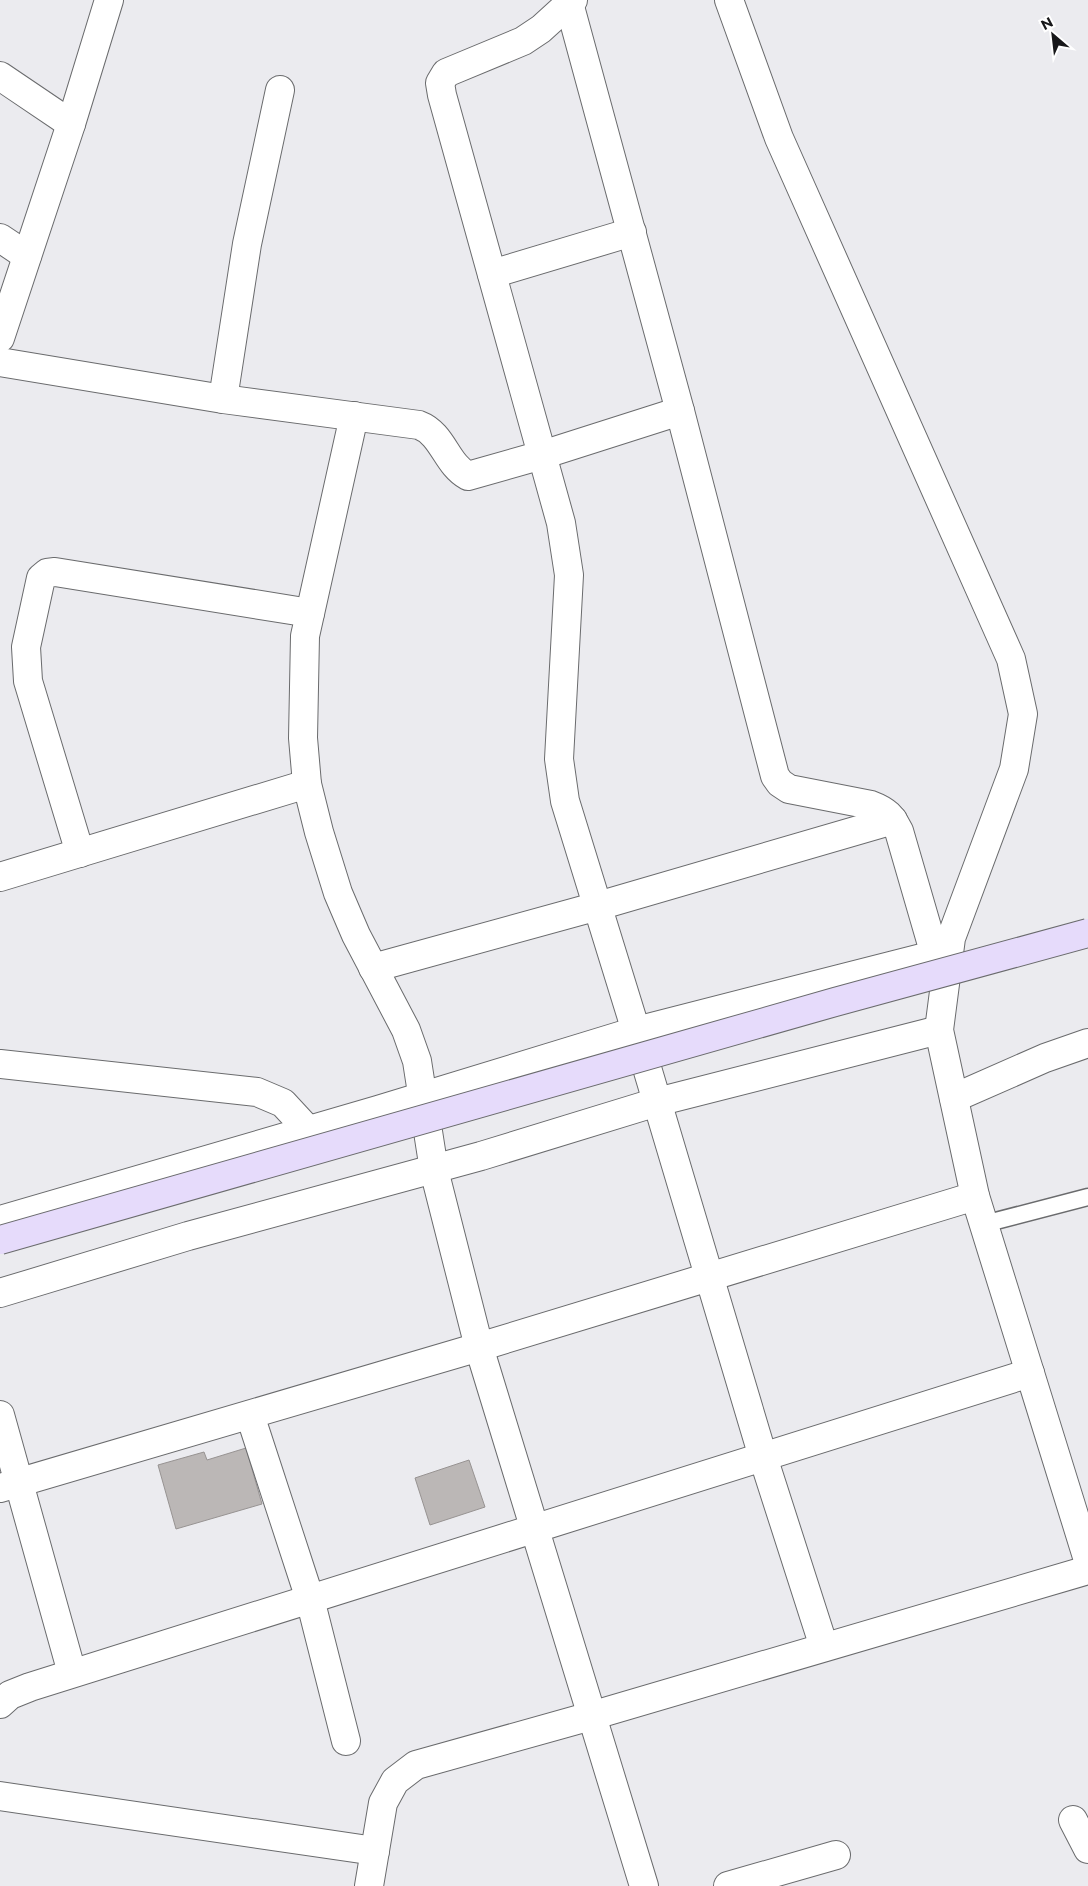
<svg xmlns="http://www.w3.org/2000/svg" width="1088" height="1886" font-family="Montserrat,sans-serif">
	<style>
		.building { fill: #bbb7b6; stroke: #979392 }
		.lines { fill: none; stroke-linecap: round; stroke-linejoin: round }
		.service-casing { stroke: #6a6b6d; stroke-width: 19 }
		.minor-casing { stroke: #6a6b6d; stroke-width: 30 }
		.tertiary-casing { stroke: #6a6b6d; stroke-width: 30 }
		.service { stroke: #fff; stroke-width: 16 }
		.minor { stroke: #fff; stroke-width: 28 }
		.tertiary { stroke: #fff; stroke-width: 28 }
		.secondary-bridge-casing { stroke: #6a6b6d; stroke-width: 30; stroke-linecap: butt }
		.secondary-bridge { stroke: #e6dbfb; stroke-width: 28 }
	</style>
	<rect width="100%" height="100%" fill="#ebebef"/>
	<!-- building -->
	<g class="building">
		<path d="M246 1448 262 1504 176 1529 158 1465 204 1452 207 1460Z"/>
		<path d="M469 1460 485 1507 430 1525 415 1478Z"/>
	</g>
	<g class="lines">
		<!-- service casing -->
		<g class="service-casing">
			<path id="service" d="M984 1224 1088 1197"/>
		</g>
		<!-- minor casing -->
		<g class="minor-casing">
			<g id="minor">
				<path d="M573 0 541 29 523 41 446 73 440 83 442 95 561 523 569 575 559 759 565 801 636 1031 763 1457 824 1647"/>
				<path d="M569 3 680 411 775 776 780 783 789 789 871 805C887 811 891 816 899 831L935 955"/>
				<path d="M0 76 71 124"/>
				<path d="M0 238 27 256"/>
				<path d="M492 274 632 232"/>
				<path d="M0 338 71 124 109 0"/>
				<path d="M0 362 223 399 419 425C443 434 446 464 468 476L542 455 680 411"/>
				<path d="M223 399 247 244 280 90"/>
				<path d="M354 416 305 636 303 738 307 784 319 832 338 893 356 935 406 1030 417 1061 434 1170 479 1347 644 1886"/>
				<path d="M80 853 28 681 26 647 41 578 47 573 55 572 310 613"/>
				<path d="M0 877 307 784"/>
				<path d="M373 968 598 906 893 820"/>
				<path d="M0 1064 257 1092 283 1103 308 1130"/>
				<path d="M954 1098 1045 1058 1088 1043"/>
				<path d="M0 1220 378 1110 636 1031 949 951"/>
				<path d="M0 1293 188 1236 481 1156 657 1102 939 1030"/>
				<path d="M0 1415 72 1673"/>
				<path d="M250 1415 310 1599 346 1741"/>
				<path d="M0 1488 479 1347 975 1196"/>
				<path d="M0 1704 10 1695 30 1687 1030 1373"/>
				<path d="M0 1796 375 1851"/>
				<path d="M1073 1820 1088 1849"/>
				<path d="M369 1886 383 1803 395 1781 416 1765 591 1716 1088 1570"/>
				<path d="M728 1886 836 1855"/>
			</g>
		</g>
		<!-- tertiary casing -->
		<g class="tertiary-casing">
			<path id="tertiary" d="M729 0 779 138 1011 659 1023 714 1014 769 951 938 939 1030 975 1196 1088 1560"/>
		</g>
		<!-- service -->
		<use href="#service" class="service"/>
		<!-- minor -->
		<use href="#minor" class="minor"/>
		<!-- tertiary -->
		<use href="#tertiary" class="tertiary"/>
		<!-- secondary-bridge casing -->
		<g class="secondary-bridge-casing">
			<path id="secondary-bridge" d="M0 1240 835 1002 1088 933"/>
		</g>
		<!-- secondary-bridge -->
		<use href="#secondary-bridge" class="secondary-bridge"/>
	</g>
	<!-- north arrow -->
	<g transform="translate(1053 35) rotate(332)" stroke="#ffffff" stroke-width="4" paint-order="stroke">
	<path d="M0-4L9 19L0 12L-9 19Z" fill="#18181a"/>
	<text y="-8" font-size="14" font-weight="bold" text-anchor="middle" fill="#18181a">N</text>
	</g>
</svg>
